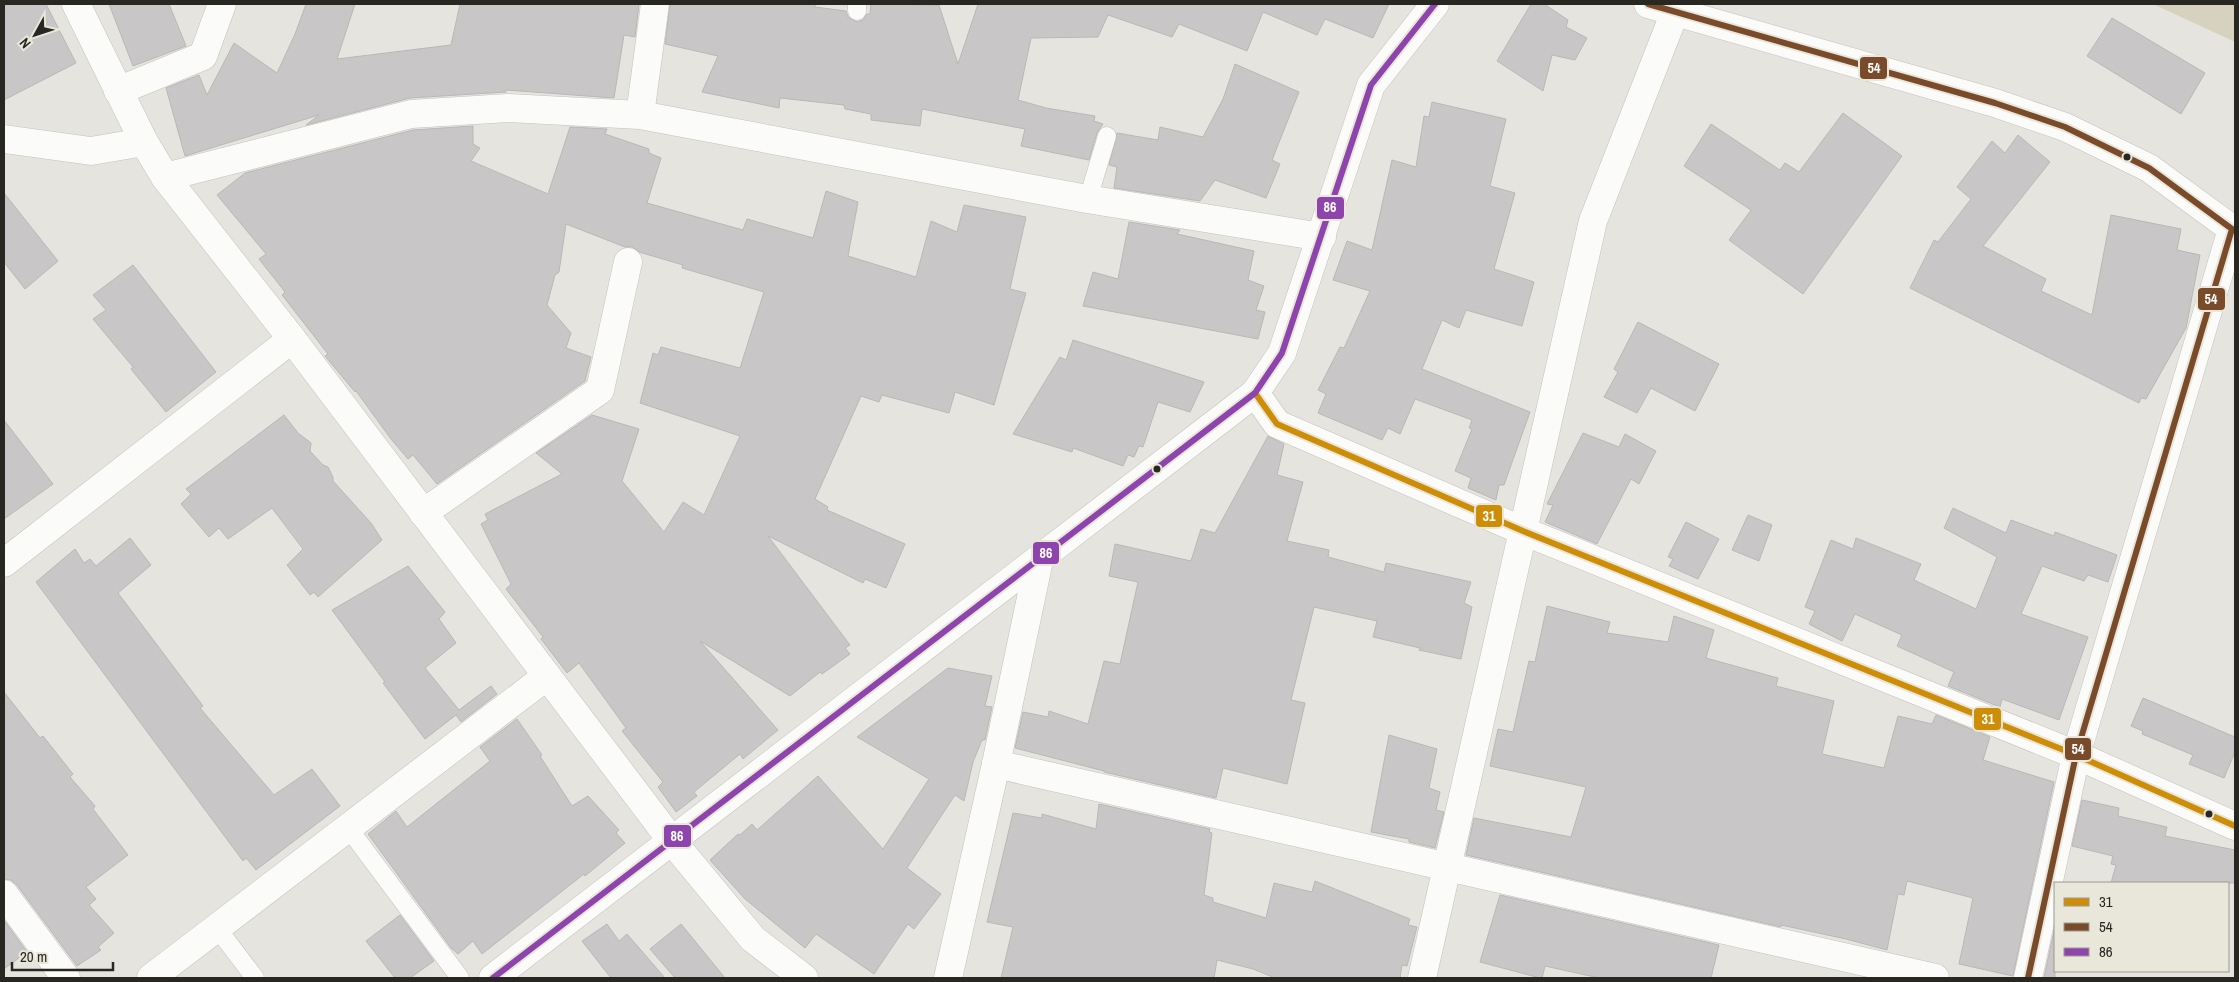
<svg xmlns="http://www.w3.org/2000/svg" width="2239" height="982" font-family="'Archivo Narrow',sans-serif">
	<style>
		.green { fill: #d7d2c0 }
		.building { fill: #c8c6c6; stroke: #bab8b7 }
		.lines { fill: none; stroke-linecap: round; stroke-linejoin: round }
		.service-casing { stroke: #c3c2bd; stroke-width: 19 }
		.minor-casing { stroke: #c3c2bd; stroke-width: 29 }
		.tertiary-casing { stroke: #c3c2bd; stroke-width: 29 }
		.service { stroke: #fbfbfa; stroke-width: 18 }
		.minor { stroke: #fbfbfa; stroke-width: 28 }
		.tertiary { stroke: #fbfbfa; stroke-width: 28 }
		.bus-1-casing { stroke: #e9e7da; stroke-width: 10 }
		.bus-2-casing { stroke: #e9e7da; stroke-width: 10 }
		.bus-3-casing { stroke: #e9e7da; stroke-width: 10 }
		.bus-1 { stroke: #ce8d07; stroke-width: 6 }
		.bus-2 { stroke: #7a4b2a; stroke-width: 6 }
		.bus-3 { stroke: #8e44ad; stroke-width: 6 }
		.bus-dot { fill: #282722; stroke: #e9e7da; stroke-width: 2 }
		.line-badge { stroke: #e9e7da; stroke-width: 2 }
		.badge-label { font-size: 14px; text-anchor: middle; font-weight: bold; fill: #fff }
	</style>
	<rect width="100%" height="100%" fill="#e6e4de"/>
	<!-- green -->
	<path class="green" d="M2153 4H2235V42Z"/>
	<!-- building -->
	<g class="building">
		<path d="M4 4H46L76 63 4 100Z"/>
		<path d="M109 4H169L186 46 133 66Z"/>
		<path d="M306 4H355L337 59 451 45 460 4H639L635 37 624 35 614 98 506 90V92L410 98 306 125 319 115 185 156 166 88 199 75 207 95 234 43 277 73 295 34Z"/>
		<path d="M670 4H815V7L846 11 848 17 857 22 863 20 867 14H870L871 4 939 5 958 64 978 4H1389L1373 38 1325 19 1317 35 1263 12 1247 51 1179 24 1172 37 1108 15 1098 37 1031 38 1018 100 1046 108 1095 116 1094 121 1103 124 1097 133 1089 160 1021 146 1025 129 922 109 920 126 871 120V114L845 109 844 105 780 98 779 108 702 92 718 56 665 44Z"/>
		<path d="M1531 4H1544L1568 20 1566 27 1587 38 1575 60 1552 55 1543 91 1497 61Z"/>
		<path d="M2112 18 2205 73 2181 114 2087 56Z"/>
		<path d="M1235 64 1299 92 1272 160 1280 164 1266 198 1215 180 1200 201 1114 188 1117 167 1109 165 1117 133 1158 140 1160 127 1203 137 1223 99Z"/>
		<path d="M1432 102 1506 119 1490 186 1515 193 1494 269 1534 282 1522 326 1466 310 1459 328 1442 320 1422 369 1530 412 1504 485H1499L1496 500 1468 488 1471 478 1455 471 1472 429 1469 428 1472 420 1415 399 1400 434 1388 428 1382 440 1318 413 1326 394 1318 390 1340 347 1344 348 1370 291 1333 280 1347 241 1372 250 1392 160 1416 167 1424 116 1429 117Z"/>
		<path d="M1843 113 1902 156 1803 294 1729 240 1751 210 1684 166 1711 124 1780 170 1785 163 1799 172Z"/>
		<path d="M473 126V144L480 148 471 161 548 194 570 127 607 129 605 134 649 149V153L661 158 647 203 743 230 747 219 813 238 826 191 858 202 848 256 916 277 931 221 957 232 964 205 1026 217 1010 289 1026 293 994 405 955 392 949 413 882 395 879 402 861 396 815 499 828 507 827 510 905 544 886 588 865 579 863 583 768 536 850 645 845 648 850 654 822 674 820 672 790 696 700 641 778 730 743 759 740 754 694 792 697 796 676 812 658 787 663 782 622 731 626 728 579 663 567 673 541 639 543 637 506 589 511 584 481 524 488 520 485 514 562 474 536 453 592 415 639 429 622 481 664 532 683 502 704 515 740 436 640 403 653 353 658 355 661 347 740 368 764 292 682 268 683 265 639 252 632 247H625L566 224 559 272 555 275 547 305 571 333 566 348 591 357 585 381 437 484 413 455 408 459 391 439 356 391 355 392 325 356 328 354 282 295 285 292 259 259 266 254 217 195 245 173 413 130Z"/>
		<path d="M2018 135 2050 162 1983 246 2046 279 2041 291 2092 315 2111 215 2181 229 2177 250 2200 255 2186 328 2146 399 2141 398 2139 403 1910 288 1934 240 1938 242 1971 199 1957 187 1992 141 2005 153Z"/>
		<path d="M4 193 58 261 25 289 4 262Z"/>
		<path d="M1129 222 1180 230 1177 234 1254 251 1248 280 1264 286 1256 310 1265 312 1258 339 1083 306 1093 272 1118 279Z"/>
		<path d="M133 265 216 372 166 412 131 369 133 367 93 319 106 310 93 295Z"/>
		<path d="M1638 322 1719 364 1695 411 1651 388 1637 413 1604 397 1618 372 1614 369Z"/>
		<path d="M1073 340 1204 382 1190 412 1158 402 1143 447 1139 446 1134 457 1128 455 1123 466 1073 448 1072 452 1013 434 1060 357 1066 360Z"/>
		<path d="M284 415 298 433 311 443 310 451 323 465 328 467 333 477V481L371 523 382 540 318 597 314 592 310 595 287 565 303 549 272 508 228 539 219 528 209 537 181 504 191 494 186 489Z"/>
		<path d="M4 420 53 484 4 519Z"/>
		<path d="M1583 433 1619 447 1625 434 1656 451 1639 484 1631 479 1597 544 1545 522 1553 505 1547 504Z"/>
		<path d="M1268 436 1284 444 1277 475 1303 482 1287 541 1329 550 1328 557 1384 572 1386 563 1471 582 1464 603 1472 607 1461 659 1419 650 1420 648 1373 637 1377 621 1314 607 1291 700 1305 703 1287 784 1223 768 1216 798 1104 772V771L1015 748 1023 712 1048 717 1049 711 1088 724 1104 661 1120 664 1138 582 1109 576 1115 544 1191 561 1201 529 1215 533Z"/>
		<path d="M1953 508 2006 533 2011 520 2054 536 2055 532 2117 555 2108 582 2088 575 2084 581 2042 566 2021 614 2088 637 2059 720 2002 699 2000 707 1948 686 1954 672 1897 646 1902 635 1855 614 1842 641 1809 624 1815 611 1805 607 1831 540 1853 549 1856 538 1921 564 1914 580 1976 609 1997 557 1944 528Z"/>
		<path d="M1748 515 1772 525 1759 561 1732 550Z"/>
		<path d="M1686 522 1719 539 1698 579 1669 566 1673 559 1668 557Z"/>
		<path d="M130 538 151 565 118 593 203 706 200 708 274 795 312 769 340 806 256 870 246 858 243 861 36 582 75 549 84 563 90 559 96 566Z"/>
		<path d="M408 566 445 612 439 619 456 643 425 668 459 710 491 686 497 694 461 722 456 715 425 739 383 683 385 682 332 610Z"/>
		<path d="M1547 606 1610 622 1607 633 1668 642 1674 616 1714 630 1706 658 1778 678 1776 686 1834 701 1822 754 1884 768 1898 716 1932 724 1936 715 1990 737 1983 760 2054 782 2013 976 1959 964 1973 898 1907 881 1904 895 1898 894 1887 950 1846 939 1781 925V927L1466 855 1474 818 1571 837 1586 787 1490 766 1498 729 1513 732 1529 661 1535 662Z"/>
		<path d="M948 668 992 676 985 706 992 707 985 740H982L973 762 964 801 955 795 907 868 941 894 914 929 908 924 874 974 816 934 805 948 745 899 710 860 738 834 740 835 752 824 757 830 818 776 883 849 929 779 857 737Z"/>
		<path d="M4 692 40 738 43 736 73 774 70 777 95 806 93 809 128 855 86 887 96 899 89 905 114 933 98 947 101 950 77 966 17 885 11 880 4 879Z"/>
		<path d="M2143 698 2235 737V752L2224 778 2189 764 2193 755 2142 734 2143 731 2131 726Z"/>
		<path d="M517 719 542 755 540 756 572 806 588 796 619 830 616 833 625 843 585 876 584 874 482 954 473 941 458 954 451 948 368 834 396 811 407 827 490 761 480 747Z"/>
		<path d="M1389 735 1437 749 1429 788 1440 792 1436 810 1444 812 1435 848 1409 842V839L1371 832Z"/>
		<path d="M2082 800 2119 808 2118 816 2167 827 2165 836 2235 850V883H2111L2116 865 2111 864 2113 856 2072 846Z"/>
		<path d="M1099 804 1210 829 1209 832 1212 833 1204 895 1213 898V902L1266 918 1274 883 1312 892 1315 881 1410 919 1408 925 1417 927 1407 966 1402 965 1400 978H1275L1253 969 1217 960 1214 978H1001L1013 927 987 922 1013 813 1042 818V814L1096 829Z"/>
		<path d="M1500 895 1719 945 1711 978H1599L1545 966 1542 978H1540L1480 962Z"/>
		<path d="M400 915 434 961 410 978H395L366 941Z"/>
		<path d="M4 920 27 952 4 969Z"/>
		<path d="M607 924 619 941 627 934 665 978H611L582 941Z"/>
		<path d="M681 924 725 978H675L650 949Z"/>
		<path d="M2055 926V978H2044Z"/>
	</g>
	<g class="lines">
		<!-- service casing -->
		<g class="service-casing">
			<g id="service">
				<path d="M857 11V4"/>
				<path d="M1088 199 1107 136"/>
				<path d="M349 829 460 978"/>
				<path d="M217 928 255 978"/>
			</g>
		</g>
		<!-- minor casing -->
		<g class="minor-casing">
			<g id="minor">
				<path d="M1648 4 1995 103 2065 127 2149 168 2232 229 2076 755 2028 978"/>
				<path d="M118 91 203 56 222 4"/>
				<path d="M640 115 655 4"/>
				<path d="M165 177 411 114 508 108 640 115 1087 199 1322 237"/>
				<path d="M1255 393 1277 424 1523 531 2076 755 2235 826"/>
				<path d="M423 513 600 390 628 262"/>
				<path d="M996 764 1935 978"/>
				<path d="M4 894 66 978"/>
				<path d="M151 978 547 676"/>
				<path d="M948 978 996 764 1039 560"/>
				<path d="M1422 978 1593 221 1675 12"/>
			</g>
		</g>
		<!-- tertiary casing -->
		<g class="tertiary-casing">
			<g id="tertiary">
				<path d="M76 4 144 142 165 177 292 339 672 841 753 939 804 978"/>
				<path d="M4 139 91 151 144 142"/>
				<path d="M4 563 292 339"/>
				<path d="M493 978 1255 393 1282 353 1371 85 1435 4"/>
			</g>
		</g>
		<!-- service -->
		<use href="#service" class="service"/>
		<!-- minor -->
		<use href="#minor" class="minor"/>
		<!-- tertiary -->
		<use href="#tertiary" class="tertiary"/>
		<!-- bus-1 casing -->
		<g class="bus-1-casing">
			<path id="bus-1" d="M1255 393 1277 424 1523 531 2076 755 2235 826"/>
		</g>
		<!-- bus-2 casing -->
		<g class="bus-2-casing">
			<path id="bus-2" d="M1648 4 1995 103 2065 127 2149 168 2232 229 2076 755 2028 978"/>
		</g>
		<!-- bus-3 casing -->
		<g class="bus-3-casing">
			<path id="bus-3" d="M493 978 1255 393 1282 353 1371 85 1435 4"/>
		</g>
		<!-- bus-1 -->
		<use href="#bus-1" class="bus-1"/>
		<!-- bus-2 -->
		<use href="#bus-2" class="bus-2"/>
		<!-- bus-3 -->
		<use href="#bus-3" class="bus-3"/>
	</g>
	<!-- markers -->
	<g class="bus-dot">
		<circle cx="2127" cy="157" r="4.5"/>
		<circle cx="1157" cy="469" r="4.5"/>
		<circle cx="2209" cy="814" r="4.5"/>
	</g>
	<g class="line-badge">
		<rect x="1859" y="56" width="29" height="24" rx="5" fill="#7a4b2a"/>
		<rect x="1316" y="196" width="29" height="24" rx="5" fill="#8e44ad"/>
		<rect x="2197" y="287" width="29" height="24" rx="5" fill="#7a4b2a"/>
		<rect x="1475" y="504" width="28" height="24" rx="5" fill="#ce8d07"/>
		<rect x="1032" y="541" width="28" height="24" rx="5" fill="#8e44ad"/>
		<rect x="1973" y="707" width="29" height="24" rx="5" fill="#ce8d07"/>
		<rect x="2064" y="737" width="28" height="24" rx="5" fill="#7a4b2a"/>
		<rect x="663" y="824" width="29" height="24" rx="5" fill="#8e44ad"/>
	</g>
	<g class="badge-label">
		<text x="1874" y="73">54</text>
		<text x="1330" y="212">86</text>
		<text x="2211" y="304">54</text>
		<text x="1489" y="521">31</text>
		<text x="1046" y="558">86</text>
		<text x="1988" y="724">31</text>
		<text x="2078" y="754">54</text>
		<text x="677" y="841">86</text>
	</g>
	<!-- border -->
	<rect width="2239" height="982" fill="none" stroke="#282722" stroke-width="10"/>
	<!-- legend -->
	<rect x="2054" y="882" width="175" height="90" fill="#e9e7da" stroke="#9c9a90"/>
	<rect x="2064" y="898" width="25" height="8" fill="#ce8d07" stroke="#9c9a90"/>
	<text x="2099" y="907" font-size="15" fill="#282722">31</text>
	<rect x="2064" y="923" width="25" height="8" fill="#7a4b2a" stroke="#9c9a90"/>
	<text x="2099" y="932" font-size="15" fill="#282722">54</text>
	<rect x="2064" y="948" width="25" height="8" fill="#8e44ad" stroke="#9c9a90"/>
	<text x="2099" y="957" font-size="15" fill="#282722">86</text>
	<!-- north arrow -->
	<g transform="translate(35 35) rotate(230)" stroke="#e9e7da" stroke-width="4" paint-order="stroke">
	<path d="M0-4L9 19L0 12L-9 19Z" fill="#282722"/>
	<text y="-8" font-size="14" font-weight="bold" text-anchor="middle" fill="#282722">N</text>
	</g>
	<!-- scale -->
	<path d="M12 962v8h101v-8" fill="none" stroke="#282722" stroke-width="2.5"/>
	<text x="20" y="962" font-size="15" fill="#282722" stroke="#e9e7da" stroke-width="4" paint-order="stroke">20 m</text>
</svg>
